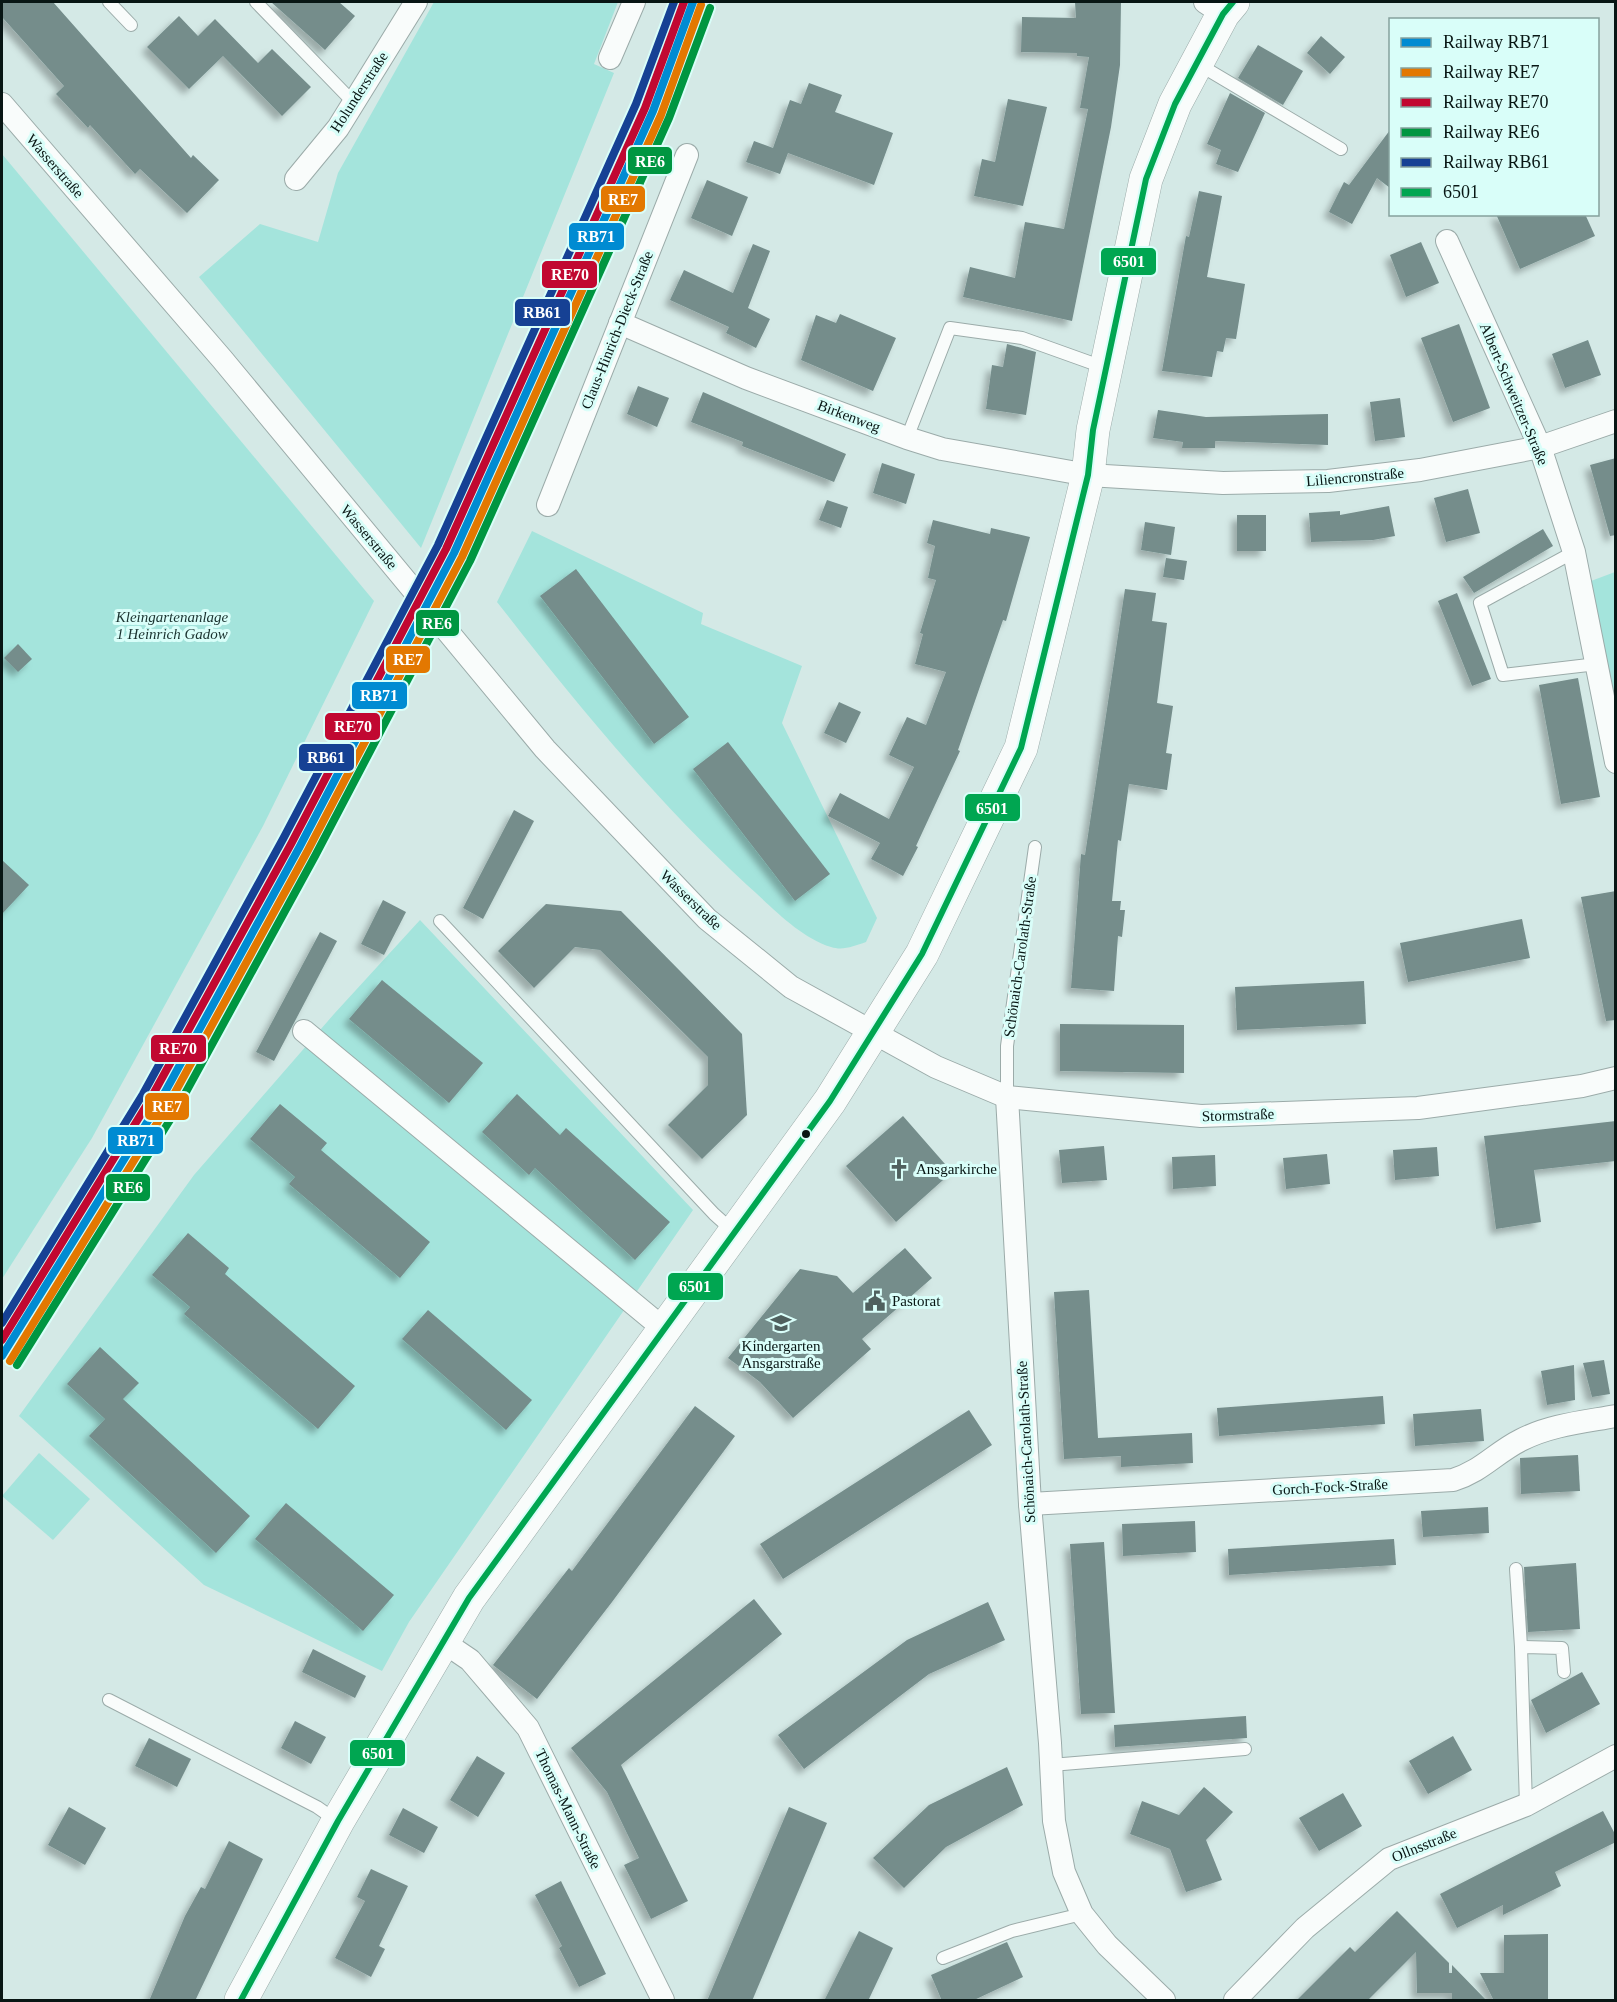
<svg xmlns="http://www.w3.org/2000/svg" width="1617" height="2002" font-family="Georgia,serif">
	<style>
		.green { fill: #a4e4dc }
		.building { fill: #748d8b; filter: url(#shadow) }
		.lines { fill: none; stroke-linecap: round; stroke-linejoin: round }
		.lane-casing { stroke: #9baba9; stroke-width: 14 }
		.street-casing { stroke: #9baba9; stroke-width: 24 }
		.secondary-casing { stroke: #9baba9; stroke-width: 34 }
		.lane { stroke: #f9fcfb; stroke-width: 12 }
		.street { stroke: #f9fcfb; stroke-width: 22 }
		.secondary { stroke: #f9fcfb; stroke-width: 33 }
		.bus-1-casing { stroke: #d9fef9; stroke-width: 10 }
		.bus-1 { stroke: #00a651; stroke-width: 6 }
		.rail-1-casing { stroke: #d9fef9; stroke-width: 12 }
		.rail-2-casing { stroke: #d9fef9; stroke-width: 12 }
		.rail-3-casing { stroke: #d9fef9; stroke-width: 12 }
		.rail-4-casing { stroke: #d9fef9; stroke-width: 12 }
		.rail-5-casing { stroke: #d9fef9; stroke-width: 12 }
		.rail-1 { stroke: #008bd2; stroke-width: 8 }
		.rail-2 { stroke: #e37801; stroke-width: 8 }
		.rail-3 { stroke: #c10831; stroke-width: 8 }
		.rail-4 { stroke: #009641; stroke-width: 8 }
		.rail-5 { stroke: #164194; stroke-width: 8 }
		.bus-dot { fill: #081614; stroke: #d9fef9; stroke-width: 2 }
		.labels { text-anchor: middle; stroke-width: 6; stroke-linejoin: round; paint-order: stroke }
		.street-label { font-size: 15px; fill: #081614; stroke: #d9fef9 }
		.park-label { font-size: 15px; font-style: italic; fill: #1a322f; stroke: #d9fef9 }
		.poi-label { font-size: 15px; fill: #081614; stroke: #d9fef9; text-anchor: start }
		.line-badge { stroke: #d9fef9; stroke-width: 2 }
		.badge-label { font-size: 16px; text-anchor: middle; font-weight: bold; fill: #fff }
	</style>
	<defs>
		<filter id="shadow"><feDropShadow dx="-5.5" dy="5.5" stdDeviation="3" flood-color="#0004"/></filter>
	</defs>
	<rect width="100%" height="100%" fill="#d4e9e6"/>
	<!-- green -->
	<g class="green">
		<path d="M434 2H618L594 64 614 73 421 548 199 277 260 224 318 242 338 173Z"/>
		<path d="M2 154 374 601 263 826 92 1138 2 1279Z"/>
		<path d="M532 531 703 613 701 624 802 666 782 723 877 918 866 942C854 946 843 951 831 947 799 937 772 907 747 885 654 799 575 702 497 602Z"/>
		<path d="M1615 572V704L1591 581Z"/>
		<path d="M420 920 693 1210 409 1622 382 1671 204 1585 19 1416 194 1175 334 1014Z"/>
		<path d="M39 1453 90 1499 53 1540 2 1496Z"/>
	</g>
	<!-- building -->
	<g class="building">
		<path d="M2 2H53L191 158 193 155 219 180 187 213 140 169 135 174 90 125 88 128 56 94 64 86 2 17Z"/>
		<path d="M271 2H339L355 16 325 50Z"/>
		<path d="M1075 2H1121L1120 65 1111 127 1072 321 963 297 970 267 1015 278 1025 222 1064 229 1088 109 1080 108 1089 57 1077 56V53L1021 52 1022 17 1076 18Z"/>
		<path d="M179 16 198 36 215 19 258 63 272 49 311 87 282 116 223 56 189 89 147 47Z"/>
		<path d="M1321 36 1345 57 1330 74 1307 53Z"/>
		<path d="M1258 45 1303 71 1283 105 1238 78Z"/>
		<path d="M809 83 842 95 835 112 893 133 874 185 788 153 780 174 746 162 754 141 773 148 790 100 801 104Z"/>
		<path d="M1230 93 1265 113 1238 172 1216 164 1221 150 1207 144Z"/>
		<path d="M1008 99 1047 107 1023 206 974 196 982 159 995 162Z"/>
		<path d="M1390 130V188L1377 178 1352 224 1329 212 1344 182 1349 185Z"/>
		<path d="M707 180 748 197 732 236 691 218Z"/>
		<path d="M1199 191 1222 196 1207 277 1245 284 1236 339 1226 338 1223 352 1217 351 1212 377 1162 371 1186 236 1189 237Z"/>
		<path d="M1496 214H1585L1595 236 1520 269Z"/>
		<path d="M1421 242 1439 283 1406 297 1390 255Z"/>
		<path d="M753 244 770 251 748 308 770 319 756 348 726 333 729 327 670 300 684 270 733 293Z"/>
		<path d="M840 314 896 338 873 391 801 360 816 315 836 323Z"/>
		<path d="M1459 324 1490 408 1453 422 1421 338Z"/>
		<path d="M1588 340 1601 375 1565 388 1552 354Z"/>
		<path d="M1007 344 1036 352 1026 415 986 409 992 365 1003 367Z"/>
		<path d="M638 386 669 398 657 427 627 414Z"/>
		<path d="M703 392 846 454 834 482 742 446 743 442 691 422Z"/>
		<path d="M1400 398 1405 437 1375 441 1370 402Z"/>
		<path d="M1158 410 1206 417 1328 414V445L1215 441V448H1182L1183 442 1153 438Z"/>
		<path d="M1616 458V535L1610 536 1590 465Z"/>
		<path d="M882 463 915 474 906 504 873 493Z"/>
		<path d="M1468 489 1480 533 1446 542 1434 498Z"/>
		<path d="M827 500 848 507 841 528 819 520Z"/>
		<path d="M1389 506 1395 536 1373 540 1311 542 1309 513 1340 511V515Z"/>
		<rect x="1237" y="515" width="29" height="36"/>
		<path d="M933 520 990 534 991 528 1030 537 1006 621 1003 620 958 750 960 751 916 846 918 847 903 876 871 859 880 843 828 816 840 793 889 819 914 767 889 755 907 717 926 725 946 672 915 664 923 634 920 633 936 580 928 578 935 546 927 543Z"/>
		<path d="M1145 522 1175 527 1171 555 1141 550Z"/>
		<path d="M1543 529 1553 546 1474 593 1463 577Z"/>
		<path d="M1166 558 1187 561 1184 580 1163 577Z"/>
		<path d="M576 569 689 717 654 744 540 596Z"/>
		<path d="M1125 589 1156 593 1152 621 1167 623 1157 703 1173 706 1166 753 1172 754 1167 790 1129 784 1121 841 1118 840 1112 901H1121L1120 910H1125L1122 937 1118 936 1114 991 1071 988 1081 854 1085 855Z"/>
		<path d="M1457 593 1491 679 1472 686 1438 601Z"/>
		<path d="M18 644 32 659 18 672 4 658Z"/>
		<path d="M1578 678 1600 797 1561 804 1539 685Z"/>
		<path d="M839 702 861 712 846 743 824 733Z"/>
		<path d="M728 742 830 874 795 901 693 769Z"/>
		<path d="M514 810 534 821 483 919 463 908Z"/>
		<path d="M2 860 29 885 2 914Z"/>
		<path d="M1616 891V1020L1606 1021 1581 897Z"/>
		<path d="M383 900 406 912 384 955 361 944Z"/>
		<path d="M546 904 621 911 742 1034 747 1115 702 1159 668 1125 708 1085V1057L600 950 575 947 534 988 498 951Z"/>
		<path d="M1522 919 1530 958 1408 982 1400 943Z"/>
		<path d="M320 932 337 941 274 1061 256 1052Z"/>
		<path d="M382 980 483 1063 449 1103 349 1019Z"/>
		<path d="M1364 981 1366 1024 1237 1030 1235 987Z"/>
		<path d="M1060 1024 1184 1025V1073L1060 1071Z"/>
		<path d="M517 1094 560 1135 566 1128 670 1222 635 1260 535 1168 529 1175 482 1132Z"/>
		<path d="M280 1104 327 1143 321 1150 430 1242 400 1278 289 1184 295 1177 250 1139Z"/>
		<path d="M903 1116 952 1172 896 1222 846 1166Z"/>
		<path d="M1616 1121V1161L1534 1170 1541 1222 1496 1229 1484 1136Z"/>
		<path d="M1104 1146 1107 1180 1062 1183 1059 1150Z"/>
		<path d="M1437 1147 1439 1176 1395 1180 1393 1150Z"/>
		<path d="M1327 1154 1330 1184 1286 1189 1283 1158Z"/>
		<path d="M1215 1155 1216 1186 1173 1189 1172 1157Z"/>
		<path d="M188 1233 229 1268 225 1274 355 1386 318 1429 184 1314 190 1307 152 1275Z"/>
		<path d="M905 1248 932 1278 862 1339 871 1349 793 1418 760 1382 728 1358 800 1269 837 1276 853 1293Z"/>
		<path d="M1089 1290 1098 1438 1192 1433 1193 1463 1121 1467V1456L1064 1459 1054 1292Z"/>
		<path d="M428 1310 532 1400 506 1430 402 1339Z"/>
		<path d="M100 1347 139 1383 123 1399 250 1516 216 1553 89 1436 105 1419 67 1384Z"/>
		<path d="M1604 1360 1610 1394 1592 1397 1583 1363Z"/>
		<path d="M1574 1365 1575 1400 1547 1405 1541 1371Z"/>
		<path d="M1383 1396 1385 1424 1219 1436 1217 1408Z"/>
		<path d="M695 1406 735 1436 612 1602 537 1699 493 1665 569 1568 572 1571Z"/>
		<path d="M1481 1409 1484 1441 1415 1446 1413 1414Z"/>
		<path d="M969 1410 992 1445 783 1579 760 1544Z"/>
		<path d="M1578 1455 1580 1491 1521 1494 1520 1458Z"/>
		<path d="M286 1503 394 1595 363 1631 255 1539Z"/>
		<path d="M1488 1507 1489 1533 1423 1537 1421 1511Z"/>
		<path d="M1195 1521 1196 1552 1123 1556 1122 1524Z"/>
		<path d="M1394 1539 1396 1565 1229 1575 1228 1549Z"/>
		<path d="M1104 1542 1115 1713 1081 1714 1070 1544Z"/>
		<path d="M1576 1563 1580 1629 1528 1632 1524 1567Z"/>
		<path d="M754 1599 782 1634 621 1765 688 1901 651 1919 624 1865 639 1858 607 1792 571 1748Z"/>
		<path d="M988 1602 1005 1640 929 1674 804 1769 778 1735 907 1640Z"/>
		<path d="M313 1649 366 1676 355 1698 302 1672Z"/>
		<path d="M1582 1672 1600 1704 1546 1733 1531 1700Z"/>
		<path d="M1246 1716 1247 1738 1115 1747 1114 1725Z"/>
		<path d="M295 1721 326 1737 311 1764 281 1748Z"/>
		<path d="M1453 1736 1472 1770 1428 1794 1409 1761Z"/>
		<path d="M149 1738 191 1759 177 1787 135 1766Z"/>
		<path d="M477 1756 505 1773 478 1817 450 1800Z"/>
		<path d="M1007 1767 1023 1805 946 1847 904 1888 873 1858 929 1805Z"/>
		<path d="M1204 1787 1233 1812 1206 1840 1222 1880 1186 1892 1170 1849 1130 1834 1142 1801 1179 1815Z"/>
		<path d="M1343 1793 1362 1826 1319 1851 1299 1818Z"/>
		<path d="M69 1807 106 1828 85 1865 48 1845Z"/>
		<path d="M789 1807 827 1823 752 2001H707Z"/>
		<path d="M403 1808 438 1827 424 1853 389 1835Z"/>
		<path d="M1603 1811 1616 1836V1842L1555 1872 1561 1886 1503 1915V1905L1457 1928 1440 1894Z"/>
		<path d="M229 1841 263 1859 195 2001H149L185 1916 201 1887 205 1889Z"/>
		<path d="M371 1869 408 1886 379 1946 385 1949 371 1977 335 1958 365 1901 357 1897Z"/>
		<path d="M561 1881 606 1974 579 1987 559 1948 562 1946 535 1895Z"/>
		<path d="M1397 1911 1449 1963V1973H1452V1965L1487 2001H1452V1993H1417L1416 1952 1367 2001H1296L1350 1947 1355 1952Z"/>
		<path d="M859 1931 893 1948 868 2001H824Z"/>
		<path d="M1548 1934V2001H1494L1480 1973H1504V1935Z"/>
		<path d="M1007 1942 1023 1977 972 2001H942L931 1975Z"/>
	</g>
	<g class="lines">
		<!-- lane casing -->
		<g class="lane-casing">
			<g id="lane">
				<path d="M109 2 131 25"/>
				<path d="M256 2 354 103"/>
				<path d="M1198 64 1341 149"/>
				<path d="M907 438 950 328 1022 338 1103 367"/>
				<path d="M1574 552 1480 603 1503 675 1597 664"/>
				<path d="M440 921 714 1214 734 1232"/>
				<path d="M1007 1097V1046L1035 847"/>
				<path d="M1516 1569 1521 1647"/>
				<path d="M109 1700 317 1807 337 1821"/>
				<path d="M1051 1765 1245 1749"/>
				<path d="M1526 1805 1521 1647 1562 1648 1564 1672"/>
				<path d="M943 1958 1012 1931 1082 1914"/>
			</g>
		</g>
		<!-- street casing -->
		<g class="street-casing">
			<g id="street">
				<path d="M1205 2 1223 14"/>
				<path d="M610 58 634 2"/>
				<path d="M2 104 222 359 545 749 707 919 791 987 936 1067 1007 1097 1201 1116 1418 1108 1582 1086 1616 1078"/>
				<path d="M296 179 338 128 416 2"/>
				<path d="M1447 241 1540 447 1574 552 1616 762"/>
				<path d="M620 323 746 378 907 438 942 449 1088 475 1223 483 1328 481 1420 470 1540 447 1616 421"/>
				<path d="M548 505 687 155"/>
				<path d="M304 1031 664 1329"/>
				<path d="M1007 1097 1030 1504 1050 1743 1054 1821 1064 1872 1082 1914 1107 1945 1164 2000"/>
				<path d="M1030 1504 1453 1480C1482 1471 1495 1453 1521 1440 1550 1425 1583 1422 1616 1416"/>
				<path d="M442 1641 470 1660 528 1728 663 2000"/>
				<path d="M1235 2000 1305 1928 1389 1859 1526 1805 1616 1756"/>
			</g>
		</g>
		<!-- secondary casing -->
		<g class="secondary-casing">
			<path id="secondary" d="M241 2000 338 1821 469 1598 830 1101 922 954 1021 748 1088 475 1093 430 1146 179 1175 104 1223 14 1233 2"/>
		</g>
		<!-- lane -->
		<use href="#lane" class="lane"/>
		<!-- street -->
		<use href="#street" class="street"/>
		<!-- secondary -->
		<use href="#secondary" class="secondary"/>
		<!-- bus-1 casing -->
		<g class="bus-1-casing">
			<path id="bus-1" d="M241 2000 338 1821 469 1598 830 1101 922 954 1021 748 1088 475 1093 430 1146 179 1175 104 1223 14 1233 2"/>
		</g>
		<!-- bus-1 -->
		<use href="#bus-1" class="bus-1"/>
		<!-- rail-1 casing -->
		<g class="rail-1-casing">
			<path id="rail-1" d="M2 1356 159 1103 299 848 454 553 653 111 693 2"/>
		</g>
		<!-- rail-2 casing -->
		<g class="rail-2-casing">
			<path id="rail-2" d="M10 1361 167 1107 307 852 462 557 661 115 701 5"/>
		</g>
		<!-- rail-3 casing -->
		<g class="rail-3-casing">
			<path id="rail-3" d="M2 1340 151 1098 291 844 446 549 645 108 684 2"/>
		</g>
		<!-- rail-4 casing -->
		<g class="rail-4-casing">
			<path id="rail-4" d="M17 1365 175 1112 315 856 470 561 669 118 710 8"/>
		</g>
		<!-- rail-5 casing -->
		<g class="rail-5-casing">
			<path id="rail-5" d="M2 1323 143 1094 283 839 438 545 636 104 674 2"/>
		</g>
		<!-- rail-1 -->
		<use href="#rail-1" class="rail-1"/>
		<!-- rail-2 -->
		<use href="#rail-2" class="rail-2"/>
		<!-- rail-3 -->
		<use href="#rail-3" class="rail-3"/>
		<!-- rail-4 -->
		<use href="#rail-4" class="rail-4"/>
		<!-- rail-5 -->
		<use href="#rail-5" class="rail-5"/>
	</g>
	<!-- icons -->
	<defs>
		<g id="church-bare" transform="scale(1.62)"><path d="M-1.2-6h2.4v3.5h3.3v2.4h-3.3V6h-2.4V-.1h-3.3v-2.4h3.3Z" fill="#4f605e" stroke="#d9fef9" stroke-width="2.5" paint-order="stroke"/></g>
		<g id="civic-bare" transform="scale(1.62)"><path d="M-.6-6.5H3V-4.5H.6V-3L4-1V1h2V6H-6V1h2V-1L-.6-3ZM-1.2 2.5V6h2.4V2.5Z" fill="#4f605e" stroke="#d9fef9" stroke-width="2.5" paint-order="stroke"/></g>
		<g id="school-bare" transform="scale(1.62)"><path d="M0-5L7-2L0 1L-7-2ZM-4 1L0 2.5L4 1V4Q0 6-4 4Z" fill="#4f605e" stroke="#d9fef9" stroke-width="2.5" paint-order="stroke"/></g>
	</defs>
	<g fill-rule="evenodd">
		<use href="#church-bare" x="899" y="1169"/>
		<use href="#civic-bare" x="875" y="1301"/>
		<use href="#school-bare" x="781" y="1323"/>
	</g>
	<!-- markers -->
	<circle class="bus-dot" cx="806" cy="1134" r="5"/>
	<g class="labels">
		<!-- street labels -->
		<g class="street-label">
			<text transform="translate(359 92) rotate(-57)" y="5">Holunderstraße</text>
			<text transform="translate(55 166) rotate(49)" y="5">Wasserstraße</text>
			<text transform="translate(617 330) rotate(-68)" y="5">Claus-Hinrich-Dieck-Straße</text>
			<text transform="translate(1514 394) rotate(67)" y="5">Albert-Schweitzer-Straße</text>
			<text transform="translate(849 416) rotate(21)" y="5">Birkenweg</text>
			<text transform="translate(1355 477) rotate(-5)" y="5">Liliencronstraße</text>
			<text transform="translate(369 537) rotate(50)" y="5">Wasserstraße</text>
			<text transform="translate(691 900) rotate(44)" y="5">Wasserstraße</text>
			<text transform="translate(1020 957) rotate(-82)" y="5">Schönaich-Carolath-Straße</text>
			<text transform="translate(1238 1115) rotate(-2)" y="5">Stormstraße</text>
			<text transform="translate(1026 1442) rotate(-93)" y="5">Schönaich-Carolath-Straße</text>
			<text transform="translate(1330 1487) rotate(-3)" y="5">Gorch-Fock-Straße</text>
			<text transform="translate(568 1809) rotate(64)" y="5">Thomas-Mann-Straße</text>
			<text transform="translate(1424 1845) rotate(-22)" y="5">Ollnsstraße</text>
		</g>
		<!-- park labels -->
		<g class="park-label">
			<text x="172" y="622">Kleingartenanlage<tspan x="172" dy="17">1 Heinrich Gadow</tspan></text>
		</g>
		<!-- poi labels -->
		<g class="poi-label">
			<text x="916" y="1174">Ansgarkirche</text>
			<text x="892" y="1306">Pastorat</text>
			<text x="781" y="1351" text-anchor="middle">Kindergarten<tspan x="781" dy="17">Ansgarstraße</tspan></text>
		</g>
	</g>
	<g class="line-badge">
		<rect x="627" y="146" width="46" height="29" rx="6" fill="#009641"/>
		<rect x="600" y="185" width="46" height="28" rx="6" fill="#e37801"/>
		<rect x="568" y="222" width="57" height="29" rx="6" fill="#008bd2"/>
		<rect x="1100" y="247" width="57" height="29" rx="6" fill="#00a651"/>
		<rect x="541" y="260" width="57" height="29" rx="6" fill="#c10831"/>
		<rect x="514" y="298" width="57" height="29" rx="6" fill="#164194"/>
		<rect x="415" y="609" width="45" height="28" rx="6" fill="#009641"/>
		<rect x="385" y="645" width="46" height="29" rx="6" fill="#e37801"/>
		<rect x="351" y="681" width="57" height="29" rx="6" fill="#008bd2"/>
		<rect x="324" y="712" width="57" height="29" rx="6" fill="#c10831"/>
		<rect x="298" y="743" width="57" height="29" rx="6" fill="#164194"/>
		<rect x="964" y="793" width="57" height="29" rx="6" fill="#00a651"/>
		<rect x="150" y="1034" width="57" height="29" rx="6" fill="#c10831"/>
		<rect x="144" y="1092" width="46" height="29" rx="6" fill="#e37801"/>
		<rect x="107" y="1126" width="57" height="29" rx="6" fill="#008bd2"/>
		<rect x="105" y="1173" width="46" height="29" rx="6" fill="#009641"/>
		<rect x="667" y="1272" width="57" height="29" rx="6" fill="#00a651"/>
		<rect x="349" y="1739" width="57" height="28" rx="6" fill="#00a651"/>
	</g>
	<g class="badge-label">
		<text x="650" y="167">RE6</text>
		<text x="623" y="205">RE7</text>
		<text x="596" y="242">RB71</text>
		<text x="1129" y="267">6501</text>
		<text x="570" y="280">RE70</text>
		<text x="542" y="318">RB61</text>
		<text x="437" y="629">RE6</text>
		<text x="408" y="665">RE7</text>
		<text x="379" y="701">RB71</text>
		<text x="353" y="732">RE70</text>
		<text x="326" y="763">RB61</text>
		<text x="992" y="814">6501</text>
		<text x="178" y="1054">RE70</text>
		<text x="167" y="1112">RE7</text>
		<text x="136" y="1146">RB71</text>
		<text x="128" y="1193">RE6</text>
		<text x="695" y="1292">6501</text>
		<text x="378" y="1759">6501</text>
	</g>
	<!-- border -->
	<rect width="1617" height="2002" fill="none" stroke="#081614" stroke-width="6"/>
	<!-- legend -->
	<rect x="1389" y="18" width="210" height="198" fill="#d9fef9" stroke="#85a19d" stroke-width="1.5"/>
	<rect x="1401" y="38" width="30" height="9" fill="#008bd2" stroke="#85a19d" stroke-width="1.5"/>
	<text x="1443" y="48" font-size="18" fill="#081614">Railway RB71</text>
	<rect x="1401" y="68" width="30" height="9" fill="#e37801" stroke="#85a19d" stroke-width="1.5"/>
	<text x="1443" y="78" font-size="18" fill="#081614">Railway RE7</text>
	<rect x="1401" y="98" width="30" height="9" fill="#c10831" stroke="#85a19d" stroke-width="1.5"/>
	<text x="1443" y="108" font-size="18" fill="#081614">Railway RE70</text>
	<rect x="1401" y="128" width="30" height="9" fill="#009641" stroke="#85a19d" stroke-width="1.5"/>
	<text x="1443" y="138" font-size="18" fill="#081614">Railway RE6</text>
	<rect x="1401" y="158" width="30" height="9" fill="#164194" stroke="#85a19d" stroke-width="1.5"/>
	<text x="1443" y="168" font-size="18" fill="#081614">Railway RB61</text>
	<rect x="1401" y="188" width="30" height="9" fill="#00a651" stroke="#85a19d" stroke-width="1.5"/>
	<text x="1443" y="198" font-size="18" fill="#081614">6501</text>
</svg>
